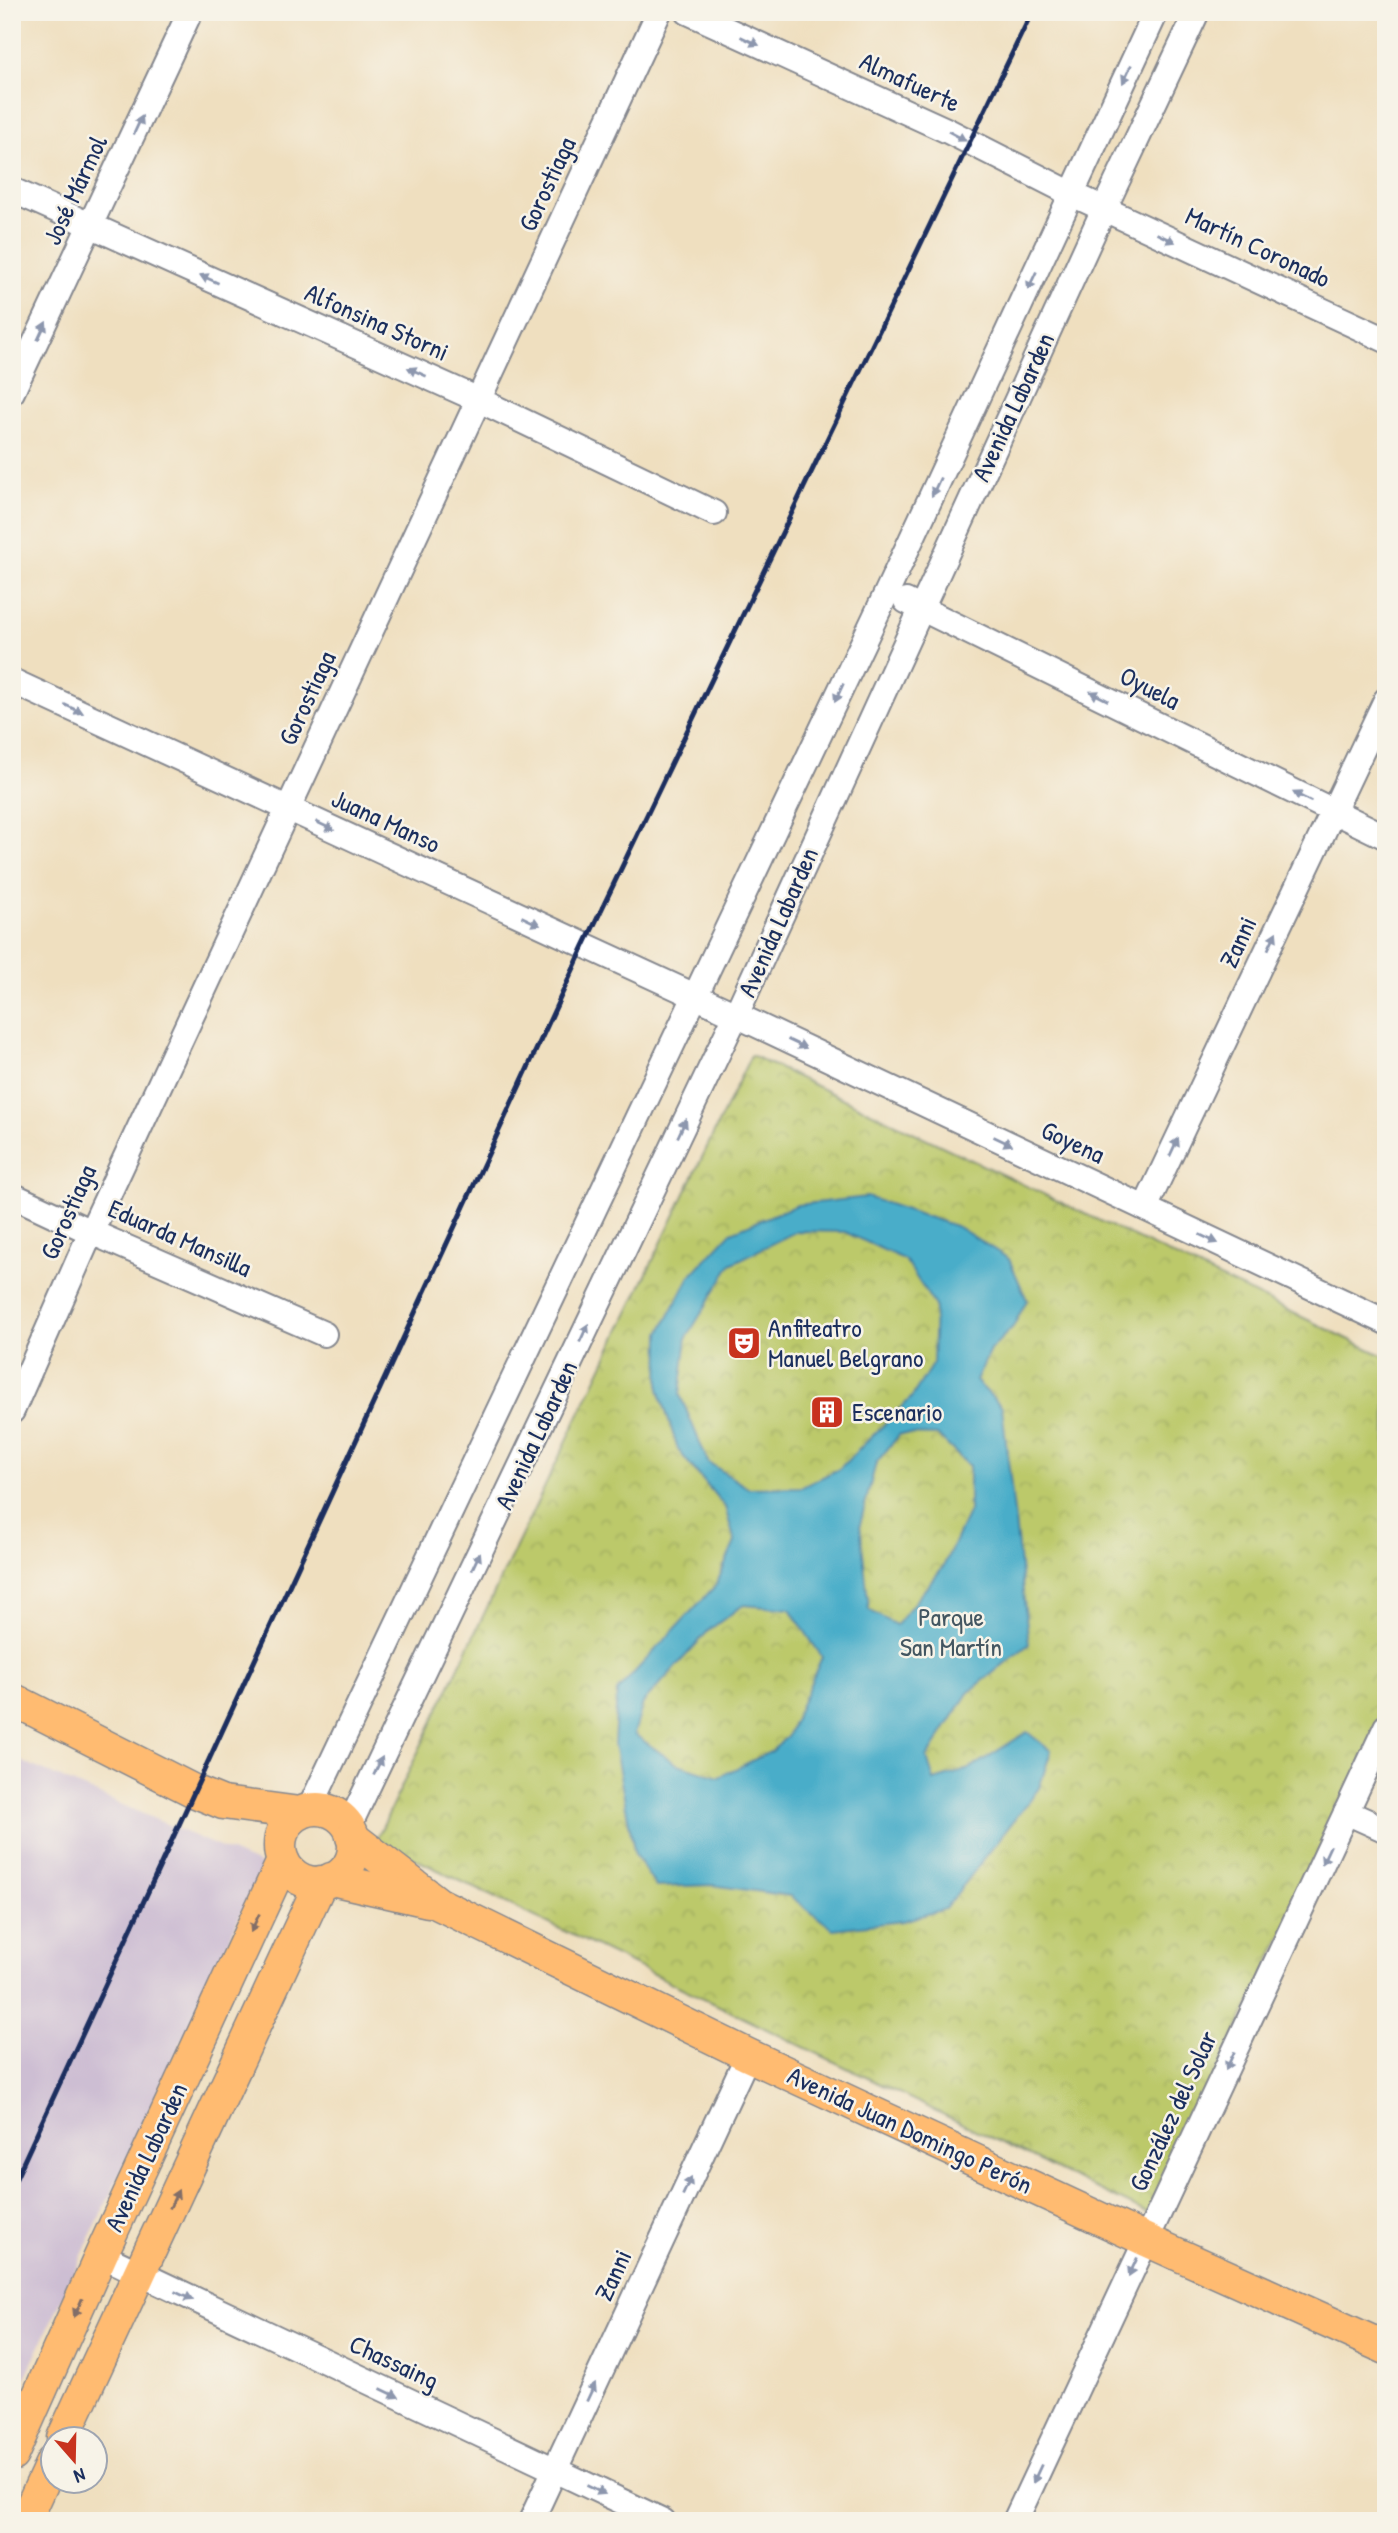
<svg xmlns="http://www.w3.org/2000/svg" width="1398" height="2533" font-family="'Patrick Hand',sans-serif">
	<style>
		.industrial { fill: #cdbed3 }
		.park { fill: url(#park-crowns); stroke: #6c7c64; stroke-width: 2 }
		.water { fill: #4aadc9; stroke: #326e94; stroke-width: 2; fill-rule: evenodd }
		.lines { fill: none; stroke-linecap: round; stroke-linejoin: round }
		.minor-casing { stroke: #85878e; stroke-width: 28 }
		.major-casing { stroke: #85878e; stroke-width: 35 }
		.minor { stroke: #fff; stroke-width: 24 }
		.major { stroke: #ffbb71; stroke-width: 32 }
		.rail { stroke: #1b2f5e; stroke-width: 5 }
		.oneway { fill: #8d97ae }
		.oneway2 { fill: #826e67 }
		.labels { text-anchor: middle; stroke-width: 5; stroke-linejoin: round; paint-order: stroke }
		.street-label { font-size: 26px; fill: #1b2f5e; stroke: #f7f3e8 }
		.poi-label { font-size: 26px; fill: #1b2f5e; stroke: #f7f3e8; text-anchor: start }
		.park-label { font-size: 26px; fill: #435661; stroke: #f7f3e8 }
	</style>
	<defs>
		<pattern id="park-crowns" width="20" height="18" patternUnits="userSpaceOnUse" patternTransform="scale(1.75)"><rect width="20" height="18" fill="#bcc96b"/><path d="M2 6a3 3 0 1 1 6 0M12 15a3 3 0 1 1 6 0" fill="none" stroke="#a1ad5f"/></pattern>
	</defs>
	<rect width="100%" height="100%" fill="#f7f3e8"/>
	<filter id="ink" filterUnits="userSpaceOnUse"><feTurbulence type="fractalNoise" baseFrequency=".0143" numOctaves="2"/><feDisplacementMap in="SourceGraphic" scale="14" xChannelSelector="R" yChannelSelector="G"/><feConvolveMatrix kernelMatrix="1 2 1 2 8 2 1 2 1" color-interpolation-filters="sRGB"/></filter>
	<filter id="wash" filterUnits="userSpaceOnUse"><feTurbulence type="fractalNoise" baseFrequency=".00686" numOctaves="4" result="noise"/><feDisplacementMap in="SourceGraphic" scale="28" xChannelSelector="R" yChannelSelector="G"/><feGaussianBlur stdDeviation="1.57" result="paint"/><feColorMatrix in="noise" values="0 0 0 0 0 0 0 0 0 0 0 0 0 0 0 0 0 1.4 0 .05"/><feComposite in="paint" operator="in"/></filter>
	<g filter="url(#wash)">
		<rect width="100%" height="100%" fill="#efdfbf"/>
		<!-- industrial -->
		<path class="industrial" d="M12 1757 263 1866 12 2406Z"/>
		<!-- park -->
		<path class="park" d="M751 1055 1386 1357V1719L1149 2214 376 1840Z"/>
		<!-- water -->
		<path class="water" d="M867 1197 958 1227 1009 1259 1027 1300 1013 1327 990 1350 976 1381 1002 1407 1029 1644 968 1693 927 1758 934 1780 969 1769 1027 1732 1051 1751 1039 1788 945 1909 903 1921 833 1929 790 1896 712 1885 656 1887 635 1855 614 1744 617 1691 716 1585 735 1542 725 1507 678 1450 659 1389 660 1333 690 1276 731 1232 797 1205ZM797 1231 845 1232 905 1260 935 1306 933 1363 911 1398 839 1469 802 1487 748 1488 708 1462 680 1395 687 1337 731 1264ZM900 1434 937 1435 969 1466V1511L943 1567 896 1625 869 1610 860 1524 876 1463ZM743 1605 790 1609 822 1657 787 1737 770 1752 719 1777 675 1763 634 1734 643 1703 709 1630Z"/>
	</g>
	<g filter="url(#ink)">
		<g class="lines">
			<!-- minor casing -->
			<g class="minor-casing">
				<g id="minor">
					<path d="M688 12 946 130 1072 194 1386 340"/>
					<path d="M12 190 479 400 714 513"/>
					<path d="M12 392 190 12"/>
					<path d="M906 601 1386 837"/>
					<path d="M12 681 736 1015 1386 1322"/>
					<path d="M12 1195 91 1232 324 1334"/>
					<path d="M1145 1208 1386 700"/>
					<path d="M12 1411 91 1232 659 12"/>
					<path d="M309 1810 887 592 1156 12"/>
					<path d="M1346 1812 1386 1830"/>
					<path d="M348 1828 736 1015 1104 209 1197 12"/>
					<path d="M101 2255 663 2521"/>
					<path d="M531 2521 748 2055"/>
					<path d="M1015 2521 1386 1727"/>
				</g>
			</g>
			<!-- major casing -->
			<g class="major-casing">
				<g id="major">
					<path d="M12 1699 196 1792 223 1803 300 1813"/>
					<circle cx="317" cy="1846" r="37"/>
					<path d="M352 1837 439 1904 748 2055 1146 2240 1386 2348"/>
					<path d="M331 1879 428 1901"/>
					<path d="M63 2438 321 1882"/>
					<path d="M12 2455 101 2255 283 1861"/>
					<path d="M25 2521 52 2462"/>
				</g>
			</g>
			<!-- minor -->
			<use href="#minor" class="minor"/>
			<!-- major -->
			<use href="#major" class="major"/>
			<!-- rail -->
			<path class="rail" d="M12 2187 584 946 1032 12"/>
		</g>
		<!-- one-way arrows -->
		<defs><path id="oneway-solid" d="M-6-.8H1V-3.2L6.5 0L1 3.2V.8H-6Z" transform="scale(1.75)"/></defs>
		<g class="oneway">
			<use href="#oneway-solid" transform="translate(750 41) rotate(25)"/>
			<use href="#oneway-solid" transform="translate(1127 74) rotate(115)"/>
			<use href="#oneway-solid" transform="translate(138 125) rotate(-65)"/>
			<use href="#oneway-solid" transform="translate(957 136) rotate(29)"/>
			<use href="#oneway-solid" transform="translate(1166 238) rotate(25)"/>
			<use href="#oneway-solid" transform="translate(209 279) rotate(-156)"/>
			<use href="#oneway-solid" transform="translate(1032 281) rotate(115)"/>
			<use href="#oneway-solid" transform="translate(42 331) rotate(-65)"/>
			<use href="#oneway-solid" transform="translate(417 372) rotate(-156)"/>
			<use href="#oneway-solid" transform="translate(936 487) rotate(115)"/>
			<use href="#oneway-solid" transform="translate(839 693) rotate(115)"/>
			<use href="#oneway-solid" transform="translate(1099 696) rotate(-153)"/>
			<use href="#oneway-solid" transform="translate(74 709) rotate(25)"/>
			<use href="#oneway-solid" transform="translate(1302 797) rotate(-153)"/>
			<use href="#oneway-solid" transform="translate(325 826) rotate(25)"/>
			<use href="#oneway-solid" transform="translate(531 921) rotate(25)"/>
			<use href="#oneway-solid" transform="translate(1272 941) rotate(-65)"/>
			<use href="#oneway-solid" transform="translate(797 1044) rotate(25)"/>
			<use href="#oneway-solid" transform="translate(682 1128) rotate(-65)"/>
			<use href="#oneway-solid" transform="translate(1003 1141) rotate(25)"/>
			<use href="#oneway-solid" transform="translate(1174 1147) rotate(-65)"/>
			<use href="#oneway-solid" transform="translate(1209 1239) rotate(25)"/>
			<use href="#oneway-solid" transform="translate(584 1333) rotate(-65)"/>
			<use href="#oneway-solid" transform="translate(476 1561) rotate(-65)"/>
			<use href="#oneway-solid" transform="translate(378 1766) rotate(-65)"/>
			<use href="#oneway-solid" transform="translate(1326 1855) rotate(115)"/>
			<use href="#oneway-solid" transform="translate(1230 2061) rotate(115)"/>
			<use href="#oneway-solid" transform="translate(687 2186) rotate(-65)"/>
			<use href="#oneway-solid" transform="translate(1133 2267) rotate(115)"/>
			<use href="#oneway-solid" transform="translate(184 2296) rotate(25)"/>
			<use href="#oneway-solid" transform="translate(591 2392) rotate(-65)"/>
			<use href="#oneway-solid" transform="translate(390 2393) rotate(25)"/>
			<use href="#oneway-solid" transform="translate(1037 2474) rotate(115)"/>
			<use href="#oneway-solid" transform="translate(596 2490) rotate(25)"/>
		</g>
		<g class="oneway2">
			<use href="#oneway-solid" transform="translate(255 1923) rotate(115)"/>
			<use href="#oneway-solid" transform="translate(174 2199) rotate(-65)"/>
			<use href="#oneway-solid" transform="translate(78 2308) rotate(114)"/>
		</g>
	</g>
	<!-- icons -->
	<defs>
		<g id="theatre-square" transform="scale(1.75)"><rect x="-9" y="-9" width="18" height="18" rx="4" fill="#c8321e" stroke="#f7f3e8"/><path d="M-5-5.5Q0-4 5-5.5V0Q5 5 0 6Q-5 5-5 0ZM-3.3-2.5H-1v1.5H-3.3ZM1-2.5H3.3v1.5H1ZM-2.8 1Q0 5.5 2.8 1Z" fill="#fff"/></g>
		<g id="building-square" transform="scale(1.75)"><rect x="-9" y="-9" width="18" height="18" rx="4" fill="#c8321e" stroke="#f7f3e8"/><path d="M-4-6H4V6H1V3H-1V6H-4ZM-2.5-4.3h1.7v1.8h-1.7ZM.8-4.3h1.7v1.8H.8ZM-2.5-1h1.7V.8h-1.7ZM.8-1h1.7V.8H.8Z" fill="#fff"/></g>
	</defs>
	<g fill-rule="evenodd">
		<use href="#theatre-square" x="744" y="1343"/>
		<use href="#building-square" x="827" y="1412"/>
	</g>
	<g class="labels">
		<!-- street labels -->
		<g class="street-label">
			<text transform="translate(910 82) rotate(25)" y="9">Almafuerte</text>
			<text transform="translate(547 184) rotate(-65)" y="9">Gorostiaga</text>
			<text transform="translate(75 190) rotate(-65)" y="9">José Mármol</text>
			<text transform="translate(1258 247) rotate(25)" y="9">Martín Coronado</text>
			<text transform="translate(377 322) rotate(24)" y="9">Alfonsina Storni</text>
			<text transform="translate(1013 407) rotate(-65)" y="9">Avenida Labarden</text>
			<text transform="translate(1150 688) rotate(27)" y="9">Oyuela</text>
			<text transform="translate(307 698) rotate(-65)" y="9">Gorostiaga</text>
			<text transform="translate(386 821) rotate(25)" y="9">Juana Manso</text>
			<text transform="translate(778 922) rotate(-66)" y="9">Avenida Labarden</text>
			<text transform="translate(1238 942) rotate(-65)" y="9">Zanni</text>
			<text transform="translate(1073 1142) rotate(25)" y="9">Goyena</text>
			<text transform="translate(68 1212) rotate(-66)" y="9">Gorostiaga</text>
			<text transform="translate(180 1238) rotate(24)" y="9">Eduarda Mansilla</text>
			<text transform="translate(536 1435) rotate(-65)" y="9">Avenida Labarden</text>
			<text transform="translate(1173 2111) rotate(-65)" y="9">González del Solar</text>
			<text transform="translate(910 2130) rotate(25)" y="9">Avenida Juan Domingo Perón</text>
			<text transform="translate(146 2157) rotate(-65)" y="9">Avenida Labarden</text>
			<text transform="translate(613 2275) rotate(-65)" y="9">Zanni</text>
			<text transform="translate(394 2362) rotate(25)" y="9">Chassaing</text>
		</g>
		<!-- poi labels -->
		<g class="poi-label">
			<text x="768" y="1337">Anfiteatro<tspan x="768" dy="30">Manuel Belgrano</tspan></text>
			<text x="852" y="1421">Escenario</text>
		</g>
		<!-- park labels -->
		<g class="park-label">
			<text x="951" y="1626">Parque<tspan x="951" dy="30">San Martín</tspan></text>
		</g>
	</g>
	<!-- margin -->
	<rect width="1398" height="2533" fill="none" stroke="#f7f3e8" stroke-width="42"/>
	<!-- north arrow -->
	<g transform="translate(74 2460) rotate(160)"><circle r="33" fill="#f7f3e8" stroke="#9fa5b1" stroke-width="2"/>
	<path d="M0-5L12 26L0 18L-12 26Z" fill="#c8321e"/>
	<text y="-10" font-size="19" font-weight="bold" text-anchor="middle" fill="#1b2f5e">N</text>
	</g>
</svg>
